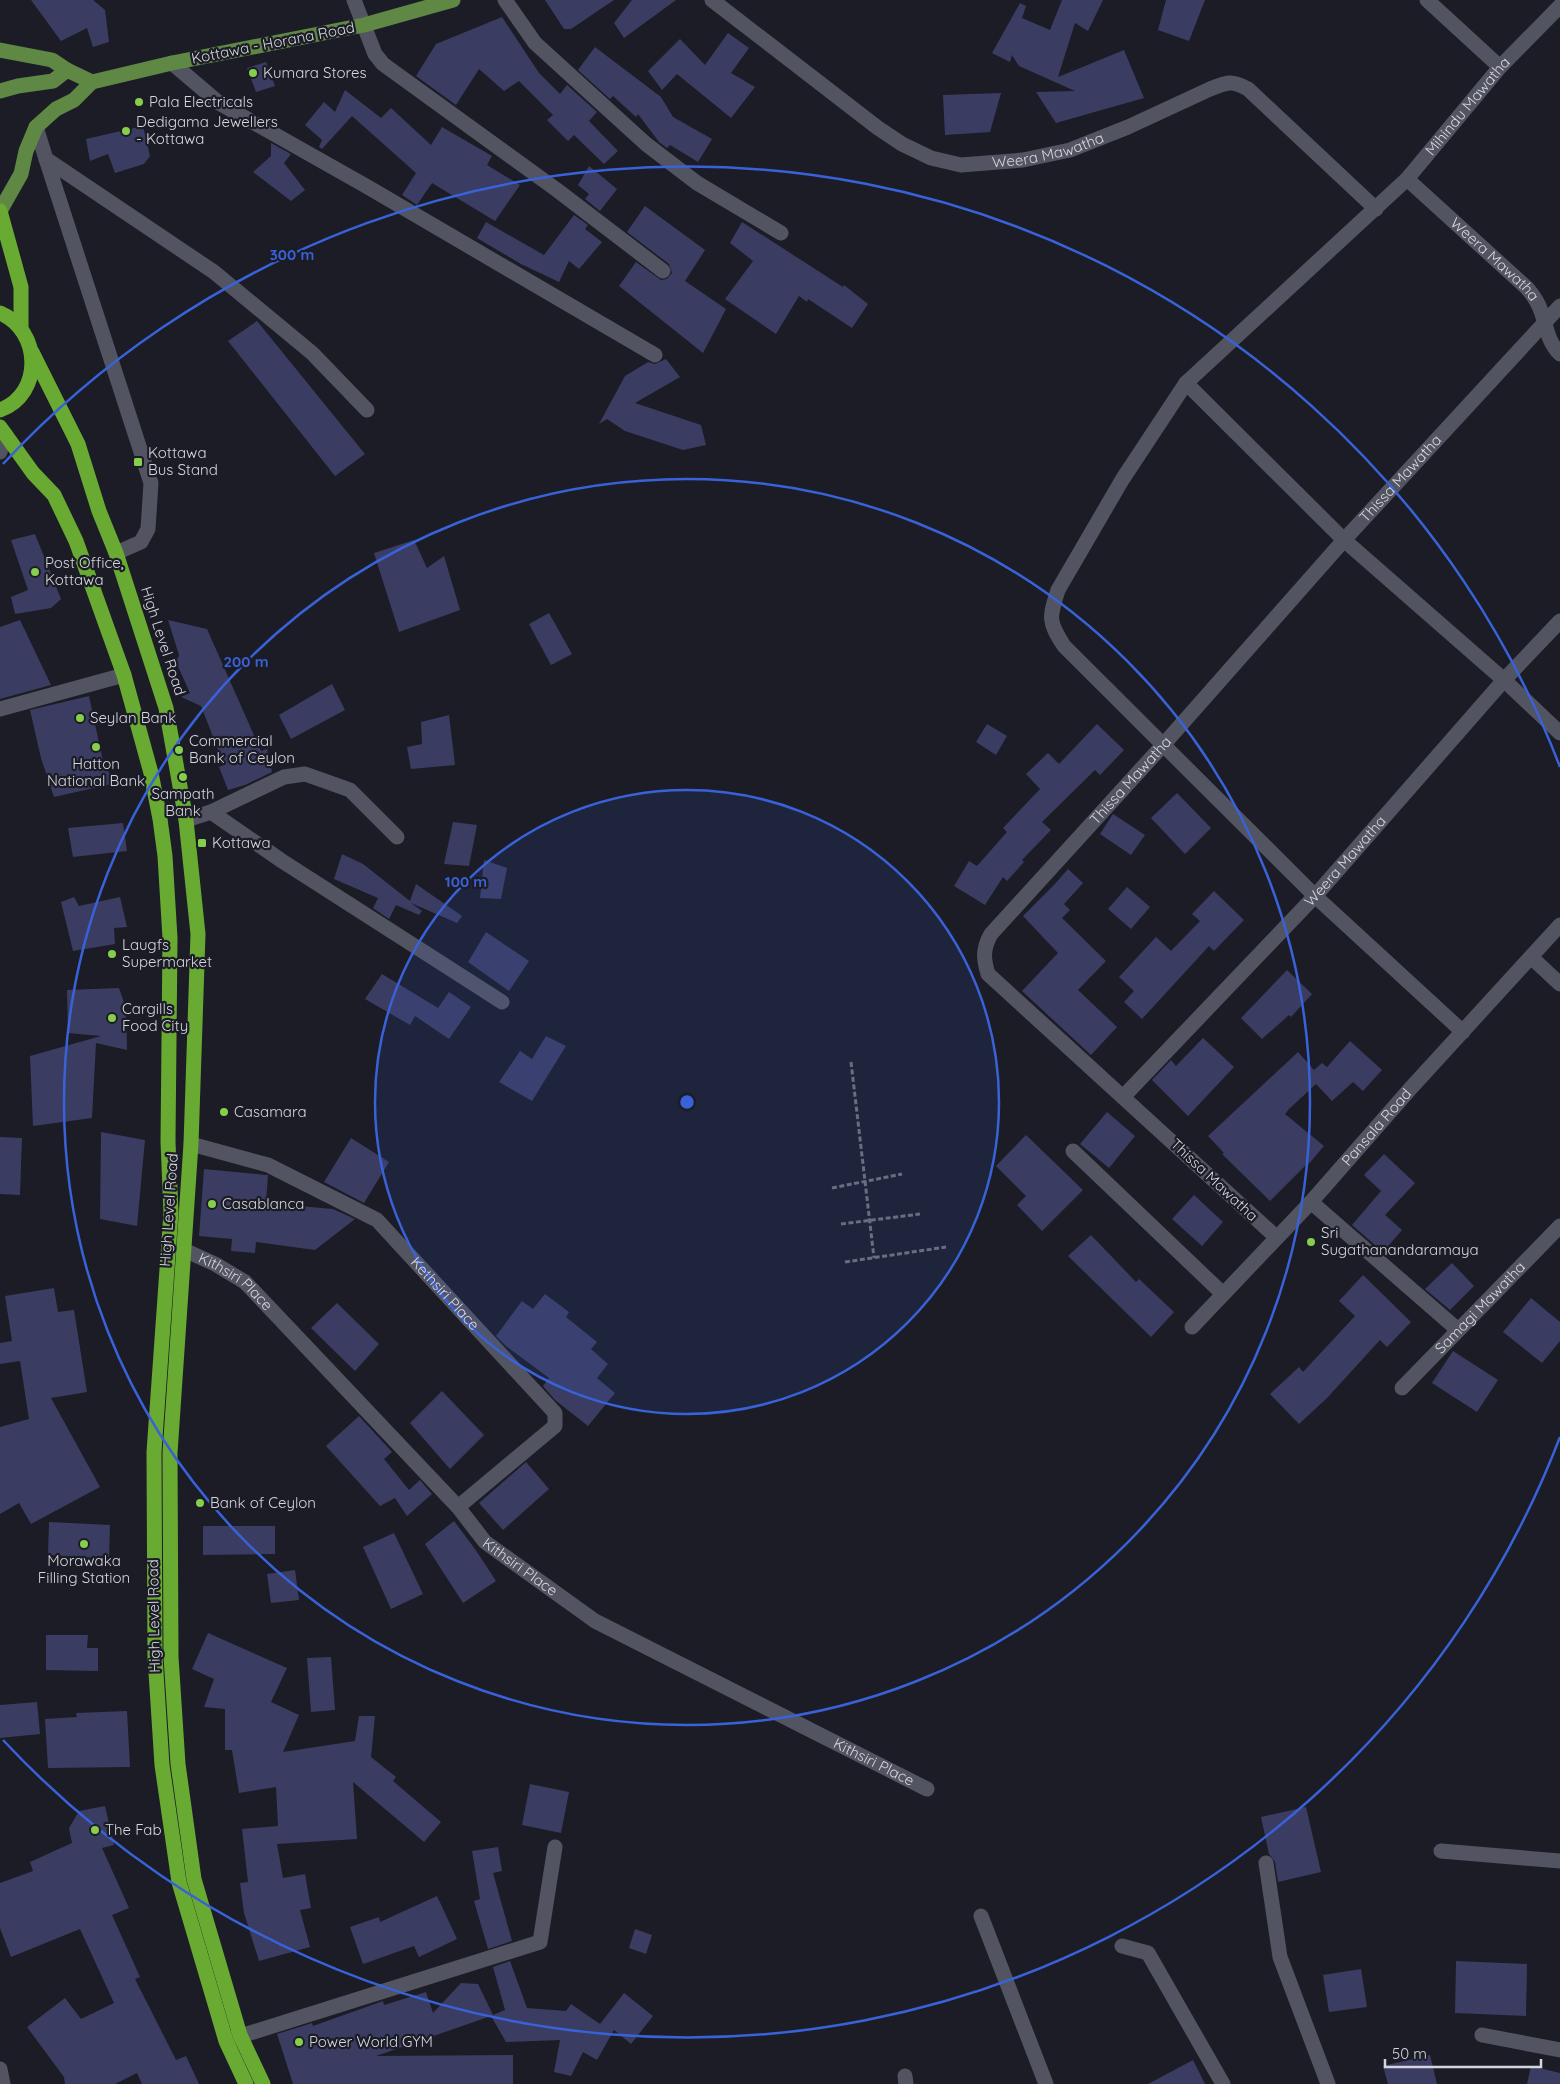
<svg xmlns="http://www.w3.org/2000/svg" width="1560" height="2084" font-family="Quicksand,sans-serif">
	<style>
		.building { fill: #3b3c61 }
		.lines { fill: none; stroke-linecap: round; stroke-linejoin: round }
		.path { stroke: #6e6f78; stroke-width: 3; stroke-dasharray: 5 2.5; stroke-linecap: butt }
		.minor { stroke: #535461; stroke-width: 15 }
		.major { stroke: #608845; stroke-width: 15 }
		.highway { stroke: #68aa32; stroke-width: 15 }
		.ring { fill: none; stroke: #3962d9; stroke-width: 2.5 }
		.poi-dot { fill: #85cf4c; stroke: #1b1c26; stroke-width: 2 }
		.labels { text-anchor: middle; stroke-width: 4.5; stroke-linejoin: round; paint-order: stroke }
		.street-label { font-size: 15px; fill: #d5d6dd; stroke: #1b1c26 }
		.poi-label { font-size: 15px; fill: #d5d6dd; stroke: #1b1c26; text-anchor: start }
		.centre { fill: #3962d9; stroke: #1b1c26; stroke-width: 2.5 }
		.ring-label { font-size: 15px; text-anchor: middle; font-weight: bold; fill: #3962d9; stroke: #1b1c26; stroke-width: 4.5; stroke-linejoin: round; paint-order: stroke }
	</style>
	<rect width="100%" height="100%" fill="#1b1c26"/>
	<!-- building -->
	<g class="building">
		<path d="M31 0H93L105 10 109 42 93 47 87 28 61 41Z"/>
		<path d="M545 0H614L571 29H564Z"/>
		<path d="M632 0H676L624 38 614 23Z"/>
		<path d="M1062 0H1103L1088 31 1075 23 1058 77 1124 50 1144 98 1056 123 1036 92 1075 91 1019 66 1012 55 1010 62 992 53 1020 3 1026 6 1022 18 1050 30Z"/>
		<path d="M1166 0H1205L1189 41 1158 30Z"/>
		<path d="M502 17 539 73 560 94 567 85 597 112 589 121 618 151 604 164 574 135 568 141 547 120 553 115 519 81 504 91 479 69 456 105 416 76 436 44Z"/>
		<path d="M728 33 749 48 731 73 755 87 731 118 677 74 662 90 648 71 680 39 705 65Z"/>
		<path d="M595 47 661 97 673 117 712 139 698 162 670 145 667 148 659 142 638 114 636 117 613 96 610 99 578 70Z"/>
		<path d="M266 62 275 86 256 92 247 68Z"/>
		<path d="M345 90 381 118 391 108 431 145 442 127 492 156 487 165 520 185 495 221 432 183 417 205 402 195 416 173 352 116 322 149 319 147 322 140 305 125 324 102 335 112Z"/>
		<path d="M1001 93 990 132 945 135 943 95Z"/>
		<path d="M143 126 150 156 144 164 115 173 108 154 90 161 86 139Z"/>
		<path d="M271 143 291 154 284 163 305 190 291 201 253 172 271 156Z"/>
		<path d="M589 166 617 189 600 211 585 199 589 194 578 185Z"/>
		<path d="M645 206 705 250 685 281 726 309 703 353 619 286 636 262 661 280 667 279 672 273 669 264 627 232Z"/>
		<path d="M574 215 588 225 585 229 602 242 579 269 569 261 559 282 521 264 477 238 486 222 544 255Z"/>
		<path d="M742 222 843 287 844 285 868 304 852 328 808 299 807 302 799 296 776 334 725 299 753 261 730 243Z"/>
		<path d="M257 321 365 454 335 476 228 341Z"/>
		<path d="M666 359 680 377 635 403 701 425 706 445 683 450 625 431 607 419 599 424 625 376 648 362 655 364Z"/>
		<path d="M35 534 61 599 51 608 15 614 11 597 28 590 11 540Z"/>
		<path d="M414 540 427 568 444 556 460 610 399 632 374 553Z"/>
		<path d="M549 613 572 654 551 665 529 624Z"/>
		<path d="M20 620 51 685 0 699V627Z"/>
		<path d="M168 620 207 629 261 751 267 749 272 772 245 785 228 790 219 767 224 765 201 706 181 697 190 693 176 662 179 655Z"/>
		<path d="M332 684 345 710 291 739 279 715Z"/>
		<path d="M89 696 104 766 107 765 112 784 54 797 41 758 30 710Z"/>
		<path d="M449 715 455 765 411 769 407 747 422 744 421 722Z"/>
		<path d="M987 724 1007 736 996 755 976 742Z"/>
		<path d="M1097 724 1124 750 1100 775 1095 770 1042 822 1051 830 1022 860 1024 862 1007 881 1003 877 985 905 954 886 969 861 977 866 1007 832 1003 828 1040 789 1026 774 1048 753 1059 764Z"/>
		<path d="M1177 793 1211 828 1185 854 1151 818Z"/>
		<path d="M1113 814 1145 835 1131 855 1100 834Z"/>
		<path d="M453 822 477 825 469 866 444 864Z"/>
		<path d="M123 823 127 851 73 857 68 828Z"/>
		<path d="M342 854 363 864 410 901 416 884 462 916 457 923 411 903 422 911 419 915 396 905 389 919 373 908 378 898 334 879Z"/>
		<path d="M484 860 507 868 501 899 480 898Z"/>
		<path d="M1068 869 1083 883 1064 904 1070 910 1062 918 1106 961 1078 990 1117 1027 1091 1055 1022 991 1058 953 1023 916 1054 885Z"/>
		<path d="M1127 887 1150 907 1131 929 1108 909Z"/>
		<path d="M1214 891 1244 920 1214 951 1209 946 1142 1019 1124 1002 1134 991 1119 977 1156 937 1171 951 1200 921 1192 914Z"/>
		<path d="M74 897 79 906 120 897 127 927 114 928 115 944 73 951 61 902Z"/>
		<path d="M486 932 529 961 509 991 468 962Z"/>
		<path d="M1287 970 1312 994 1291 1017 1289 1015 1262 1039 1241 1018Z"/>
		<path d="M382 974 438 1008 449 992 471 1007 449 1039 415 1016 410 1025 365 999Z"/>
		<path d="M119 988 126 1008 127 1050 96 1043 92 1118 33 1126 30 1056 101 1036 68 1033 67 990Z"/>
		<path d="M546 1036 566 1046 532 1101 499 1082 520 1051 532 1059Z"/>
		<path d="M1203 1038 1234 1067 1188 1116 1152 1080 1171 1060 1176 1066Z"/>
		<path d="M1350 1041 1382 1070 1363 1091 1353 1082 1332 1101 1316 1084 1289 1109 1285 1114 1324 1146 1307 1166 1306 1165 1270 1201 1222 1154 1224 1153 1208 1136 1298 1052 1314 1070 1322 1063 1327 1067Z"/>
		<path d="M1107 1112 1135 1136 1109 1168 1080 1144Z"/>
		<path d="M101 1132 145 1140 137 1226 100 1219Z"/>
		<path d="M1026 1135 1083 1190 1042 1231 1017 1205 1026 1196 996 1166Z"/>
		<path d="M0 1137 22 1138 20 1195 0 1194Z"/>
		<path d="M351 1138 389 1162 364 1203 324 1182Z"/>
		<path d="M1384 1154 1415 1183 1385 1215 1402 1230 1383 1252 1352 1225 1381 1191 1364 1175Z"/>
		<path d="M204 1169 266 1175H268L266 1203 333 1209 355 1219 315 1250 256 1242 255 1253 231 1251 232 1239 199 1236Z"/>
		<path d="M1194 1195 1223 1222 1202 1246 1172 1219Z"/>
		<path d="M1091 1235 1136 1282 1139 1279 1174 1312 1151 1337 1068 1256Z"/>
		<path d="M1452 1263 1474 1286 1450 1310 1425 1289Z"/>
		<path d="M1363 1275 1411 1322 1387 1347 1380 1340 1327 1398 1299 1424 1270 1394 1299 1367 1303 1372 1355 1316 1339 1301Z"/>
		<path d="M54 1288 58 1312 74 1310 87 1392 51 1398 100 1487 31 1524 19 1503 0 1514V1427L29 1419 20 1361 0 1364V1343L12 1341 5 1296Z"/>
		<path d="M545 1294 569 1312 566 1317 597 1342 591 1349 608 1364 597 1378 615 1393 588 1426 555 1400 543 1386 549 1378 506 1346 496 1336 522 1301 533 1309Z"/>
		<path d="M1531 1298 1560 1322V1341L1542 1363 1503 1332Z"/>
		<path d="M337 1303 379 1344 355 1371 311 1328Z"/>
		<path d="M1453 1351 1498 1380 1477 1412 1432 1383Z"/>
		<path d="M442 1391 484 1435 450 1469 410 1423Z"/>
		<path d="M359 1416 392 1452 384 1459 409 1490 420 1480 432 1494 407 1516 395 1498 380 1506 326 1446Z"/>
		<path d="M526 1462 549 1489 503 1530 479 1503Z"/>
		<path d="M454 1521 475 1549 496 1581 463 1603 425 1544Z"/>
		<path d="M49 1522 110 1525 109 1559 48 1555Z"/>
		<path d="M203 1526H275V1554L203 1555Z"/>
		<path d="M394 1533 423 1594 391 1609 363 1547Z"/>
		<path d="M295 1570 299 1600 271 1603 267 1574Z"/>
		<path d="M208 1633 287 1668 271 1702 299 1715 283 1752 355 1741 359 1716H375L371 1757 396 1777 393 1781 441 1822 424 1842 353 1782 357 1839 277 1844 283 1878 305 1874 311 1908 300 1910 310 1947 259 1961 244 1913 240 1883 248 1882 242 1829 278 1826 276 1787 239 1793 232 1750H225V1709L204 1707 214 1679 192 1669Z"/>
		<path d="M46 1635H88L87 1648H98V1671L46 1670Z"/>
		<path d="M331 1657 335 1710 311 1712 307 1658Z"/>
		<path d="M37 1702 40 1734 0 1738V1705Z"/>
		<path d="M127 1711 130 1767 48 1768 45 1719 77 1717 76 1713Z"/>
		<path d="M530 1784 569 1792 561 1833 522 1825Z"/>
		<path d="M105 1806 114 1845 102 1848 129 1908 112 1915 140 1977 135 1979 176 2060 186 2056 199 2084H142L137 2073 115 2084H65L64 2077 27 2027 65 1998 81 2019 114 2003 80 1929 11 1957 0 1928V1883L33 1871 30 1862 72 1843 69 1828 79 1811Z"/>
		<path d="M1306 1807 1321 1872 1278 1882 1275 1862 1269 1854 1261 1817Z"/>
		<path d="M498 1847 502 1871 493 1873 512 1941 488 1949 474 1901 480 1899 472 1851Z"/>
		<path d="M437 1896 457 1939 419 1957 414 1946 363 1964 350 1927 379 1917 380 1922Z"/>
		<path d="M635 1929 652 1935 646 1954 629 1948Z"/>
		<path d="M510 1961 527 2008 566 2011 571 2004 600 2024 624 1993 653 2016 631 2044 614 2030 597 2060 583 2052 571 2076 554 2072 560 2040 506 2042 491 2016 376 2056 513 2055V2084H293L277 2034 312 2023 313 2026 383 2001 384 2005 426 1992 433 2013 461 1983 478 1984 493 2015 505 2010 493 1967Z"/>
		<path d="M1456 1961 1527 1964 1526 2016 1455 2013Z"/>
		<path d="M1361 1969 1367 2007 1329 2012 1323 1975Z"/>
		<path d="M1430 2055 1437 2084H1388L1383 2066Z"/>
		<path d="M1193 2060 1205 2084H1148Z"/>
		<path d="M1531 2066 1560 2073V2084H1527Z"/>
	</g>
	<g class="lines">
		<!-- path -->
		<g class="path">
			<path d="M851 1062 874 1258"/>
			<path d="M832 1188 902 1174"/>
			<path d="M841 1224 920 1214"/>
			<path d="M845 1262 946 1247"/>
		</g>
		<!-- minor -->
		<g class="minor">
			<path d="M354 0 375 54 383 64 557 190 663 271"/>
			<path d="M505 0 535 43 646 144 697 183 781 233"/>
			<path id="s1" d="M712 0 878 128 902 144 931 158 961 165 1023 160 1070 150 1128 127 1210 89C1227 82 1232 80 1248 89L1376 209"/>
			<path d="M1427 0 1500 67"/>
			<path d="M172 63 219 103 366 186 655 355"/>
			<path d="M36 127 46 159 214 272 312 353 367 410"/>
			<path d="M46 159 151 483 148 529 141 542 116 553"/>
			<path id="s2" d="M1407 179 1527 288C1533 295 1538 302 1541 311 1547 327 1547 341 1560 354"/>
			<path d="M1186 383 1344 540 1504 680 1560 733"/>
			<path d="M0 452 5 434"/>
			<path d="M0 709 124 675"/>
			<path d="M211 812 284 777 305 774 350 790 397 837"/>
			<path d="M186 820 211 812 282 861 502 1002"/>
			<path d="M1531 957 1560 984"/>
			<path id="s3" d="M1463 1032 1315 896 1064 646C1048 621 1049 618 1058 590L1122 480 1186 383 1407 179 1500 67 1560 6"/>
			<path id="s4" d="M1123 1097 1315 896 1504 680 1560 621"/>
			<path id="s5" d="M191 1144 268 1165 377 1220 555 1413V1426L458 1507"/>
			<path d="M1073 1151 1223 1294"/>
			<path d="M1311 1202 1458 1330"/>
			<path id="s6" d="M1276 1237 988 974C983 958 983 948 991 934L1164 744 1344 540 1560 306"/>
			<path id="s7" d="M184 1250 215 1264 245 1282 458 1507 485 1542 595 1621 927 1789"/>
			<path id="s8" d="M1192 1327 1311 1202 1410 1089 1560 925"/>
			<path id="s9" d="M1402 1388 1560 1226"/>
			<path d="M1441 1851 1560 1861"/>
			<path d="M1266 1863 1280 1957 1328 2084"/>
			<path d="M981 1916 1046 2084"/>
			<path d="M1122 1946 1148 1953 1223 2084"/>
			<path d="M1482 2035 1560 2050"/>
			<path d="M228 2040 540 1942 555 1847"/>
			<path d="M0 2069 3 2084"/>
			<path d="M905 2076 906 2084"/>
		</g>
		<!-- major -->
		<g class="major">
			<path d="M0 50 52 60 67 70"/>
			<path d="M0 91 18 86 53 81 67 70 92 82"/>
			<path d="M0 211 21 174 26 151 36 127 56 109 74 100 92 82 172 63 364 25 453 0"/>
		</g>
		<!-- highway -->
		<g class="highway">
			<path d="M0 211 21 287V328"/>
			<path d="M0 313C41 330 44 394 0 410"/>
			<path d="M32 352 78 444 99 511 116 553 166 708 186 820 198 934 191 1144 170 1453 171 1657 178 1764 194 1879 240 2035 263 2084"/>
			<path d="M0 427 33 473 54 495 76 541 124 675 151 773 160 819 165 856 170 938 168 1142 171 1213 154 1452 155 1657 162 1765 179 1882 226 2041 246 2084"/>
		</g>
	</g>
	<!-- distance rings -->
	<circle cx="687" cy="1102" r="312" fill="#3962d9" fill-opacity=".12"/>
	<g class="ring">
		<circle cx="687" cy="1102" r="312"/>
		<circle cx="687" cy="1102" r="623"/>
		<path d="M1560 1437A935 935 0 0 1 3 1740M3 464A935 935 0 0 1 1560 767"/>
	</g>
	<!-- markers -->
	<g class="poi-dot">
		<circle cx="253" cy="73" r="5"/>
		<circle cx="139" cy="102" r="5"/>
		<circle cx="126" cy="131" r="5"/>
		<rect x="133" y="457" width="10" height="10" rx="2.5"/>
		<circle cx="35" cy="572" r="5"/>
		<circle cx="80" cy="718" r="5"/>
		<circle cx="96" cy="747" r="5"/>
		<circle cx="179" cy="750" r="5"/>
		<circle cx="183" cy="777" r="5"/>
		<rect x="197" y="838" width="10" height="10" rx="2.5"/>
		<circle cx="112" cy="954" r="5"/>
		<circle cx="112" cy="1018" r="5"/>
		<circle cx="224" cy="1112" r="5"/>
		<circle cx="212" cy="1204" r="5"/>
		<circle cx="1311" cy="1242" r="5"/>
		<circle cx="200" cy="1503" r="5"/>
		<circle cx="84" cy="1544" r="5"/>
		<circle cx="95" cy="1830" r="5"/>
		<circle cx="299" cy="2042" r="5"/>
	</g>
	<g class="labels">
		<!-- street labels -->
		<g class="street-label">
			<text transform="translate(273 43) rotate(-11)" y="5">Kottawa - Horana Road</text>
			<text dy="5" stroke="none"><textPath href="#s3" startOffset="1254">Mihindu Mawatha</textPath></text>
			<text dy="5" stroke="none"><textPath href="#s1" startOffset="390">Weera Mawatha</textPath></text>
			<text dy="5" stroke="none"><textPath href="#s2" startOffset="119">Weera Mawatha</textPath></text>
			<text dy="5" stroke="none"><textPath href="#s6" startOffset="1044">Thissa Mawatha</textPath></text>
			<text transform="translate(163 641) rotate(72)" y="5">High Level Road</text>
			<text dy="5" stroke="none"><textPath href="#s6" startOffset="639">Thissa Mawatha</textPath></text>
			<text dy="5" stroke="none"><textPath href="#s4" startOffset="324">Weera Mawatha</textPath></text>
			<text dy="5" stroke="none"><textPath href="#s8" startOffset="272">Pansala Road</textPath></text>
			<text transform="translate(1214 1180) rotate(43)" y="5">Thissa Mawatha</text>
			<text transform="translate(169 1210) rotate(-86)" y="5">High Level Road</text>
			<text dy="5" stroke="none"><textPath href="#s7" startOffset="61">Kithsiri Place</textPath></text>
			<text dy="5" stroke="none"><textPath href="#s5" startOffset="302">Kethsiri Place</textPath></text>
			<text dy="5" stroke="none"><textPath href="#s9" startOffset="112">Samagi Mawatha</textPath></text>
			<text dy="5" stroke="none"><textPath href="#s7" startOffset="466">Kithsiri Place</textPath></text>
			<text transform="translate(154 1616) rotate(-91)" y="5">High Level Road</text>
			<text dy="5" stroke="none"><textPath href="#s7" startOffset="871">Kithsiri Place</textPath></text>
		</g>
		<!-- poi labels -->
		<g class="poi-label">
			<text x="263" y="78">Kumara Stores</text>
			<text x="149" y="107">Pala Electricals</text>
			<text x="136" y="127">Dedigama Jewellers<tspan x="136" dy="17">- Kottawa</tspan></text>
			<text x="148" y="458">Kottawa<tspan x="148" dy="17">Bus Stand</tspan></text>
			<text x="45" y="568">Post Office,<tspan x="45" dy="17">Kottawa</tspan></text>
			<text x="90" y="723">Seylan Bank</text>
			<text x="189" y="746">Commercial<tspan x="189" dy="17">Bank of Ceylon</tspan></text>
			<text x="96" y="769" text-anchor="middle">Hatton<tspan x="96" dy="17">National Bank</tspan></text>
			<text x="183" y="799" text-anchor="middle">Sampath<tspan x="183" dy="17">Bank</tspan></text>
			<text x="212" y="848">Kottawa</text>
			<text x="122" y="950">Laugfs<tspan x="122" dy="17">Supermarket</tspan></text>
			<text x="122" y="1014">Cargills<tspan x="122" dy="17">Food City</tspan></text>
			<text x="234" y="1117">Casamara</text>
			<text x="222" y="1209">Casablanca</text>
			<text x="1321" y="1238">Sri<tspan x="1321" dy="17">Sugathanandaramaya</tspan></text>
			<text x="210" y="1508">Bank of Ceylon</text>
			<text x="84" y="1566" text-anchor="middle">Morawaka<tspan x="84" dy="17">Filling Station</tspan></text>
			<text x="105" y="1835">The Fab</text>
			<text x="309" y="2047">Power World GYM</text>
		</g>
	</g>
	<circle cx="687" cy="1102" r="8" class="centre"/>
	<g class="ring-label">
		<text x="292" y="260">300 m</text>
		<text x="246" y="667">200 m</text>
		<text x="466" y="887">100 m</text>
	</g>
	<!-- scale -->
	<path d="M1385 2059v8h156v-8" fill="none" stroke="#d5d6dd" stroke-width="2.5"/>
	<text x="1392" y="2059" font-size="15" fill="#d5d6dd" stroke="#1b1c26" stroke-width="4" paint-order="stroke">50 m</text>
</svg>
